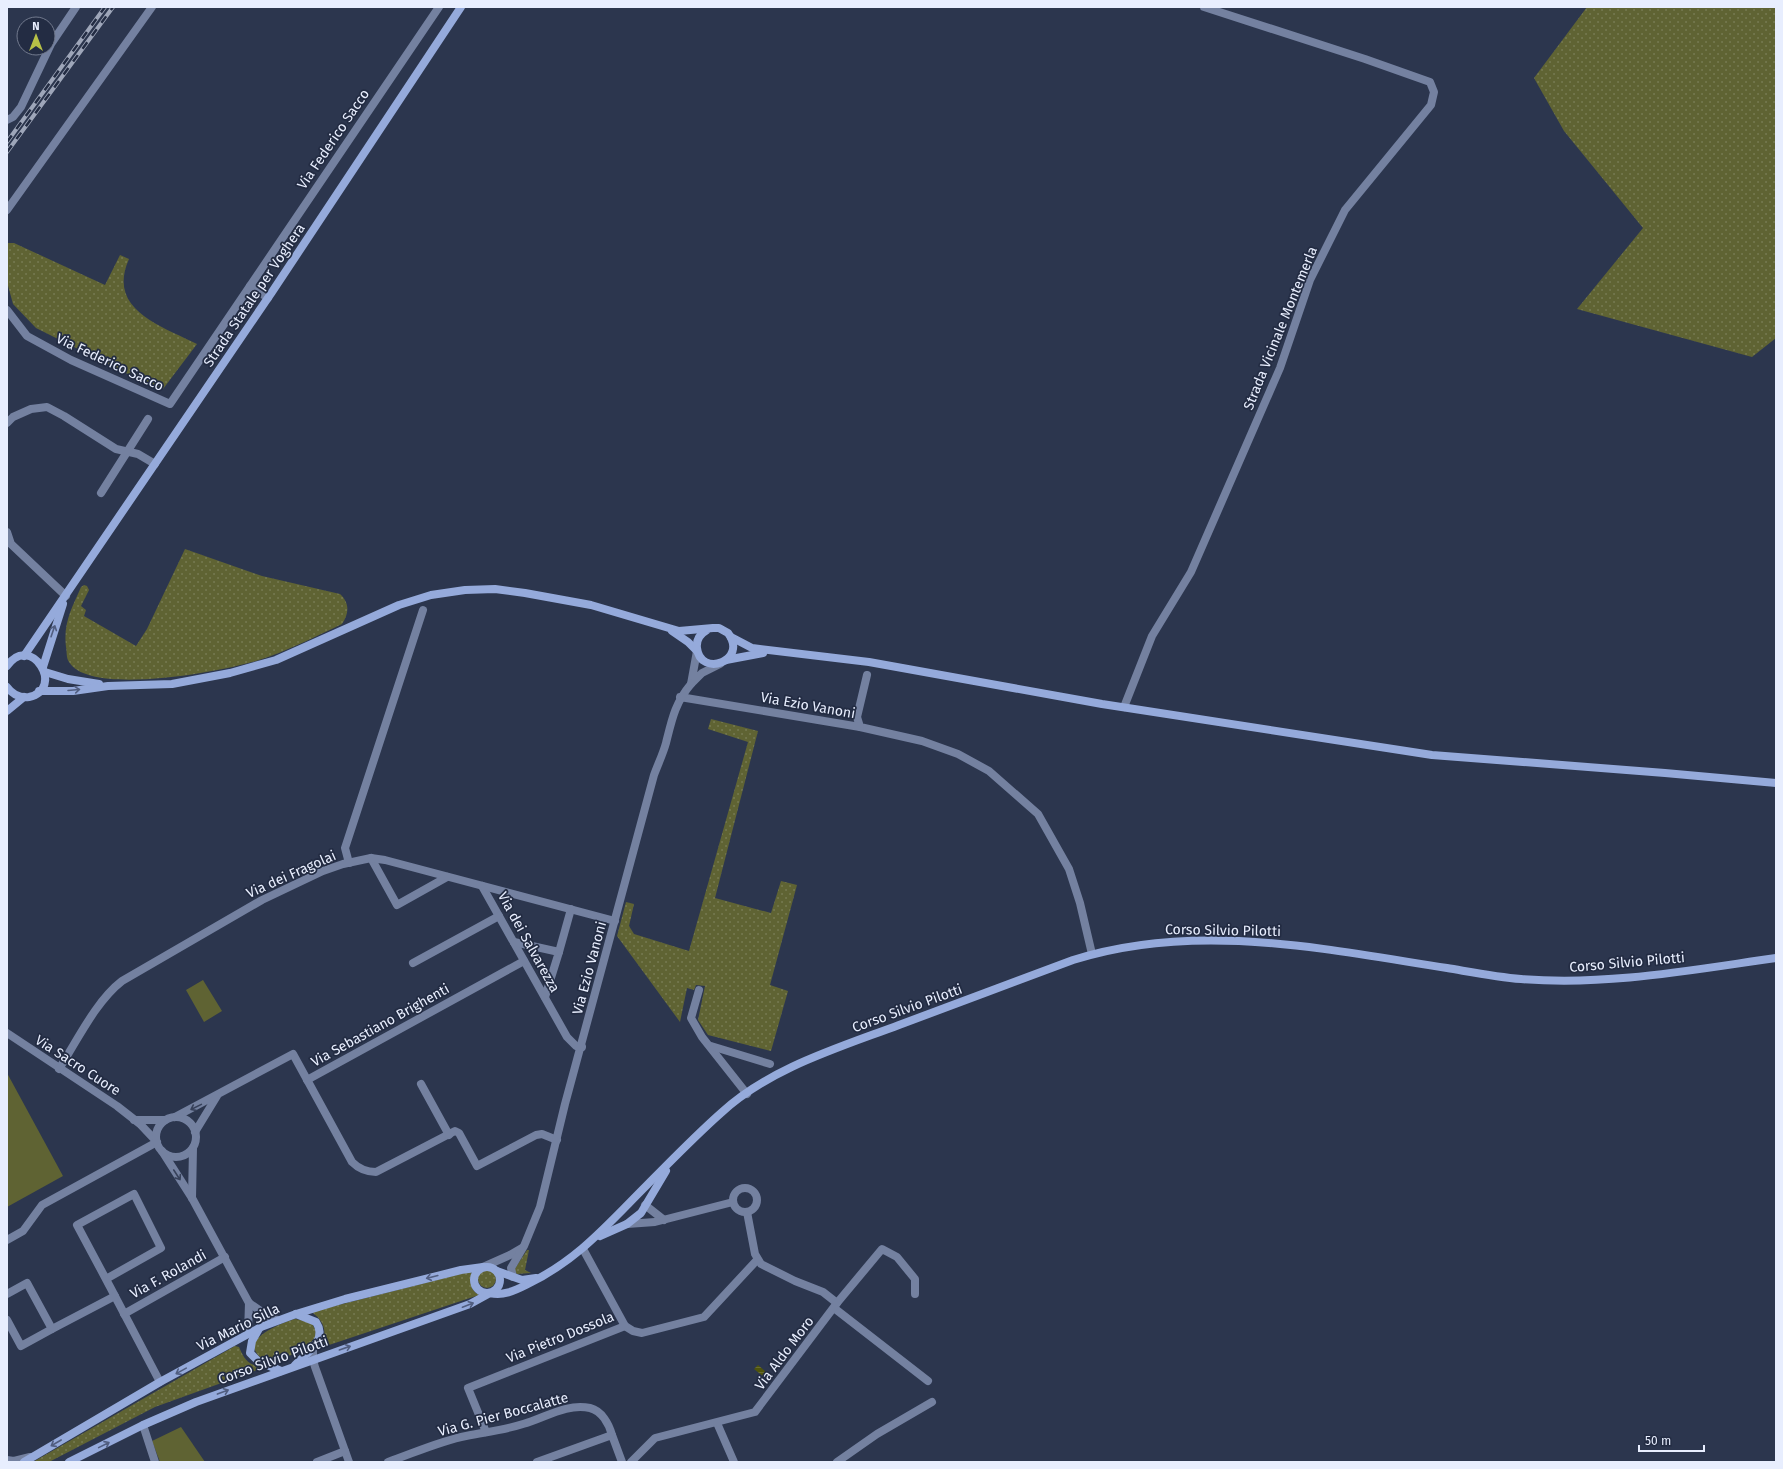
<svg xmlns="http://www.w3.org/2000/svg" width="1783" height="1469" font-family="'Fira Sans',sans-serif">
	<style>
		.grass { fill: url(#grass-dots) }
		.green { fill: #5f6333 }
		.water { fill: url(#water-rules) }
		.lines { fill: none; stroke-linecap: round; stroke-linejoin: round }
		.street { stroke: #7481a0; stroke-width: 8 }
		.secondary { stroke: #95aadb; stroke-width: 8 }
		.rail-casing { stroke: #9ea6b9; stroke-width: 4 }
		.rail { stroke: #232c43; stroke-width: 2.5; stroke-dasharray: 8; stroke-linecap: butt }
		.oneway { stroke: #515e80 }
		.oneway2 { stroke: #37415a }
		.labels { text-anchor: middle; stroke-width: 3.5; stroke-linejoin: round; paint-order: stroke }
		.street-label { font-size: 14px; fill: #e8eefe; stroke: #232c43 }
	</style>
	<defs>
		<pattern id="grass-dots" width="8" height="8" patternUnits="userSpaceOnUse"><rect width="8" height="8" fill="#5f6333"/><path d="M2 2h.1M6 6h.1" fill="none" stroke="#767a52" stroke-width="1.8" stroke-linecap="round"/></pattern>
		<pattern id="water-rules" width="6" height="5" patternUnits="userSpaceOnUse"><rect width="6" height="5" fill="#4e530c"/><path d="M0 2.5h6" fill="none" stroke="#686c30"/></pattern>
	</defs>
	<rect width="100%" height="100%" fill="#2c364e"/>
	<!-- grass -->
	<g class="grass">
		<path d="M1587 7H1776V338L1752 357 1577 309 1643 228 1564 131 1534 78Z"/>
		<path d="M7 243H14L105 285 120 255 129 259C106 310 162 326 197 344L163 389H158L36 328 13 304 7 282Z"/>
		<path d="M185 549 262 576 340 594C350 603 349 614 342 624 315 637 287 651 259 660 224 671 90 697 69 662 66 658 67 651 66 647 63 623 72 608 81 587L84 585 87 586 89 590 81 606 86 610 84 616 136 646 147 629Z"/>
		<path d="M711 719 758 731 715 898 771 913 781 881 797 885 770 985 788 991 771 1051 708 1035 698 1020 705 986 696 985 694 990 687 988 680 1022 617 936 626 902 634 904 629 926 634 934 689 951 748 742 708 729Z"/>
		<path d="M527 1250H529L525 1270 531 1273 517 1274 514 1270Z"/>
		<circle cx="487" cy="1279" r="9"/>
		<path d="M472 1271C470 1281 469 1289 479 1295L317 1349C330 1337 325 1320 311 1312Z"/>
		<path d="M295 1319 311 1322 316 1331 315 1337C312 1341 309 1345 304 1348 294 1356 264 1368 256 1352 246 1336 285 1322 295 1319Z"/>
		<path d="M235 1346 239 1347C245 1361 248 1364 263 1368L155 1407 49 1462H33Z"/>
	</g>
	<!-- green -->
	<g class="green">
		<path d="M203 980 222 1011 204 1022 186 990Z"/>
		<path d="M7 1073 63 1176 7 1207Z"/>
		<path d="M181 1427 205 1462H160L152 1441Z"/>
	</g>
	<!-- water -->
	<path class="water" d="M758 1365 767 1373 764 1377 754 1369Z"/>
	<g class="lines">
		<!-- street -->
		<g class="street">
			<path d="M7 120 13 117 21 107 51 44 76 7"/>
			<path d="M7 210 152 7"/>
			<path d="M250 286 268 298"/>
			<path d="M7 310 27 336 71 360 170 404 439 7"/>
			<path d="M7 423 13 417 31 409 47 407 64 416 116 449 138 454 155 464"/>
			<path d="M101 493 148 419"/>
			<path d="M7 532 11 544 66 596"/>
			<path d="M697 651 691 684 702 673 720 664"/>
			<path d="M867 675 857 717 860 727 922 741 958 754 989 771 1038 814 1069 869 1080 903 1092 954"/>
			<path d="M680 697 860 727"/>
			<path d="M1124 707 1152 636 1191 572 1280 368 1310 280 1345 210 1431 105 1434 92 1430 82 1365 59 1204 7"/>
			<path d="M371 858 397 905 447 877"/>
			<path d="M349 863 345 848 423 610"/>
			<path d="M482 886 567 1037 576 1046 582 1047"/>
			<path d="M514 942 559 952 545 997"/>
			<path d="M559 952 571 909"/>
			<path d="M413 963 499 916"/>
			<path d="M699 990 691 1018 702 1037 747 1094"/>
			<path d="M7 1033 117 1106 140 1124 157 1142 42 1205 23 1231 7 1240"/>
			<path d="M711 1046 770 1064"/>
			<path d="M59 1069C77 1041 96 1001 122 981L262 900 323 871 343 864 371 858 385 860 615 921"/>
			<path d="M307 1080 524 961"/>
			<path d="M421 1084 449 1135"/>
			<path d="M175 1117 293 1054 352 1162C359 1169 366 1172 376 1172L455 1131 459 1133 477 1166 536 1135 542 1134 557 1140"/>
			<circle cx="176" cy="1137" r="20"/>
			<path d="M134 1120H165"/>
			<path d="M195 1132 217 1096"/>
			<path d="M162 1151 192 1198 249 1303 268 1316 277 1320"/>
			<circle cx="745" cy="1200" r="12"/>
			<path d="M192 1198 193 1148"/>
			<path d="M645 1205 664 1220"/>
			<path d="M747 1212 755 1254 761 1264 795 1281 823 1292 837 1303"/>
			<path d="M627 1224 655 1222 733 1202"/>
			<path d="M483 1267 510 1255 522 1248"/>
			<path d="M513 1277 511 1268 524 1246 540 1207 565 1104 654 775C658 764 663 754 666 743 672 719 675 703 691 684"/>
			<path d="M106 1279 161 1248 134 1194 77 1225C105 1277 133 1330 160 1382"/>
			<path d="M7 1294 27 1283 52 1329 21 1346 7 1320"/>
			<path d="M834 1308 928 1381"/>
			<path d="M124 1314 225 1257"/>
			<path d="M625 1326 633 1331 642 1333 704 1317 757 1260"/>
			<path d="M52 1329 115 1296"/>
			<path d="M248 1334 249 1303"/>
			<path d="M313 1347V1360L315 1367 349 1462"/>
			<path d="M717 1423 734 1462"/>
			<path d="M143 1425 155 1462"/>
			<path d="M486 1432 468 1388 625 1326 583 1249"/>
			<path d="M7 1460 14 1461 30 1457"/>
			<path d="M317 1462 345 1451"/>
			<path d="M388 1462C414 1453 440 1441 466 1436 485 1432 505 1430 523 1424 545 1418 566 1403 590 1408 602 1411 609 1424 612 1435"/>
			<path d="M537 1462 612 1435 622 1462"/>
			<path d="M631 1462 655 1438 755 1412 837 1303 882 1249 897 1257 915 1279V1294"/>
			<path d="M837 1462 877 1434 932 1402"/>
		</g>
		<!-- secondary -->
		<g class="secondary">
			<path d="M672 631 688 642 697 651"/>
			<path d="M731 637 752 648 869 662 1102 704 1432 755 1665 773 1776 783"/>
			<path d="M24 656 272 292 461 7"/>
			<path d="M726 660 763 653"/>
			<path d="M7 666C31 632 66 689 29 697 20 698 12 694 7 687"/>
			<path d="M43 667 63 604"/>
			<path d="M45 672 68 679 99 684"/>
			<path d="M39 691H73L108 686 172 684 230 673 276 660 399 605 431 595 465 590 495 589 525 593 591 605 679 631 713 628H719L728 633C749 661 700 678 697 648 696 640 700 634 707 630"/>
			<path d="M7 711 24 697"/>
			<path d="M600 1236 627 1224 641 1213 666 1171"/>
			<circle cx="487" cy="1280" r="13"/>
			<path d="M497 1271 522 1280 536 1278"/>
			<path d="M260 1327 252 1341 250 1353 258 1361 281 1371"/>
			<path d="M295 1365C307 1353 328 1340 316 1322L296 1314"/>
			<path d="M24 1462 160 1382 261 1327 296 1314 345 1299 461 1270 483 1267"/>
			<path d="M69 1462 143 1425 196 1402 470 1304 490 1293C503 1296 514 1291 526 1285 578 1260 607 1225 647 1185 671 1161 695 1136 721 1113 770 1068 838 1048 899 1025 957 1003 1015 982 1073 960 1195 921 1324 949 1447 968 1471 972 1496 977 1521 979 1607 986 1691 970 1776 958"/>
		</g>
		<!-- rail casing -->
		<g class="rail-casing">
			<g id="rail">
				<path d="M7 142 105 7"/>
				<path d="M7 152 113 7"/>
			</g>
		</g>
		<!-- rail -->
		<use href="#rail" class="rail"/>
	</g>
	<!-- one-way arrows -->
	<defs><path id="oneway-shaft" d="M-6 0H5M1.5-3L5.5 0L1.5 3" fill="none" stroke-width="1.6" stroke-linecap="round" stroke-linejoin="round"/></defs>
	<g class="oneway">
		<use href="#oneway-shaft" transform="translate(53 631) rotate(-71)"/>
		<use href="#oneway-shaft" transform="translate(74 690) rotate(-5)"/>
		<use href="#oneway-shaft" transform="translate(432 1277) rotate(166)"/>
		<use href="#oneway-shaft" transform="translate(468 1305) rotate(-21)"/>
		<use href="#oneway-shaft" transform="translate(345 1348) rotate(-19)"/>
		<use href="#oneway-shaft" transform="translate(181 1371) rotate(151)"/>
		<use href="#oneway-shaft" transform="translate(223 1392) rotate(-20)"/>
		<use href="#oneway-shaft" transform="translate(56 1443) rotate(150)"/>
		<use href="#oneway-shaft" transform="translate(104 1445) rotate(-26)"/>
	</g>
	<g class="oneway2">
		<use href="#oneway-shaft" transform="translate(196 1107) rotate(154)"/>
		<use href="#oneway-shaft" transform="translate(177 1175) rotate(57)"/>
	</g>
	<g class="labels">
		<!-- street labels -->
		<g class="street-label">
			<text transform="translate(333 139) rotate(-56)" y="5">Via Federico Sacco</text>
			<text transform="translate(254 295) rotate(-56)" y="5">Strada Statale per Voghera</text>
			<text transform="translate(1280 328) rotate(-68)" y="5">Strada Vicinale Montemerla</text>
			<text transform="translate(110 362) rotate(25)" y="5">Via Federico Sacco</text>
			<text transform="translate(808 705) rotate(10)" y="5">Via Ezio Vanoni</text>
			<text transform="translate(291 874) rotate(-24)" y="5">Via dei Fragolai</text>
			<text transform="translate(1223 930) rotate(1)" y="5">Corso Silvio Pilotti</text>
			<text transform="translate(529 942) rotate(61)" y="5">Via dei Salvarezza</text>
			<text transform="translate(1627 962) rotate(-5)" y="5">Corso Silvio Pilotti</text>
			<text transform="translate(589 968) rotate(-75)" y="5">Via Ezio Vanoni</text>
			<text transform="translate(907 1008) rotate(-20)" y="5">Corso Silvio Pilotti</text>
			<text transform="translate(380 1025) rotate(-29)" y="5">Via Sebastiano Brighenti</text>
			<text transform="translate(78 1065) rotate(33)" y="5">Via Sacro Cuore</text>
			<text transform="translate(168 1274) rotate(-29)" y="5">Via F. Rolandi</text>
			<text transform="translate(238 1327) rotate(-26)" y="5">Via Mario Silla</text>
			<text transform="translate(560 1337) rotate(-22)" y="5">Via Pietro Dossola</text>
			<text transform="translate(784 1353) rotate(-53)" y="5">Via Aldo Moro</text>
			<text transform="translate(273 1360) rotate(-20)" y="5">Corso Silvio Pilotti</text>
			<text transform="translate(503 1414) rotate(-15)" y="5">Via G. Pier Boccalatte</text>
		</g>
	</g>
	<!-- border -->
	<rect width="1783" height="1469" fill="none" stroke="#e8eefe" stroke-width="16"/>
	<!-- north arrow -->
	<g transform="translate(36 36)"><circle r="19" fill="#232c43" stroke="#727a8e"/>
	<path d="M0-3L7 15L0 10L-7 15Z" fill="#b7c147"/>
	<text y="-6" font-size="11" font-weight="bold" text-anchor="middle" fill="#e8eefe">N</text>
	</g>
	<!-- scale -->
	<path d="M1639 1445v6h65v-6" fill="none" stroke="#e8eefe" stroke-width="2"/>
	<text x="1645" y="1445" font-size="12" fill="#e8eefe" stroke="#232c43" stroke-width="3" paint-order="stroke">50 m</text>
</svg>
